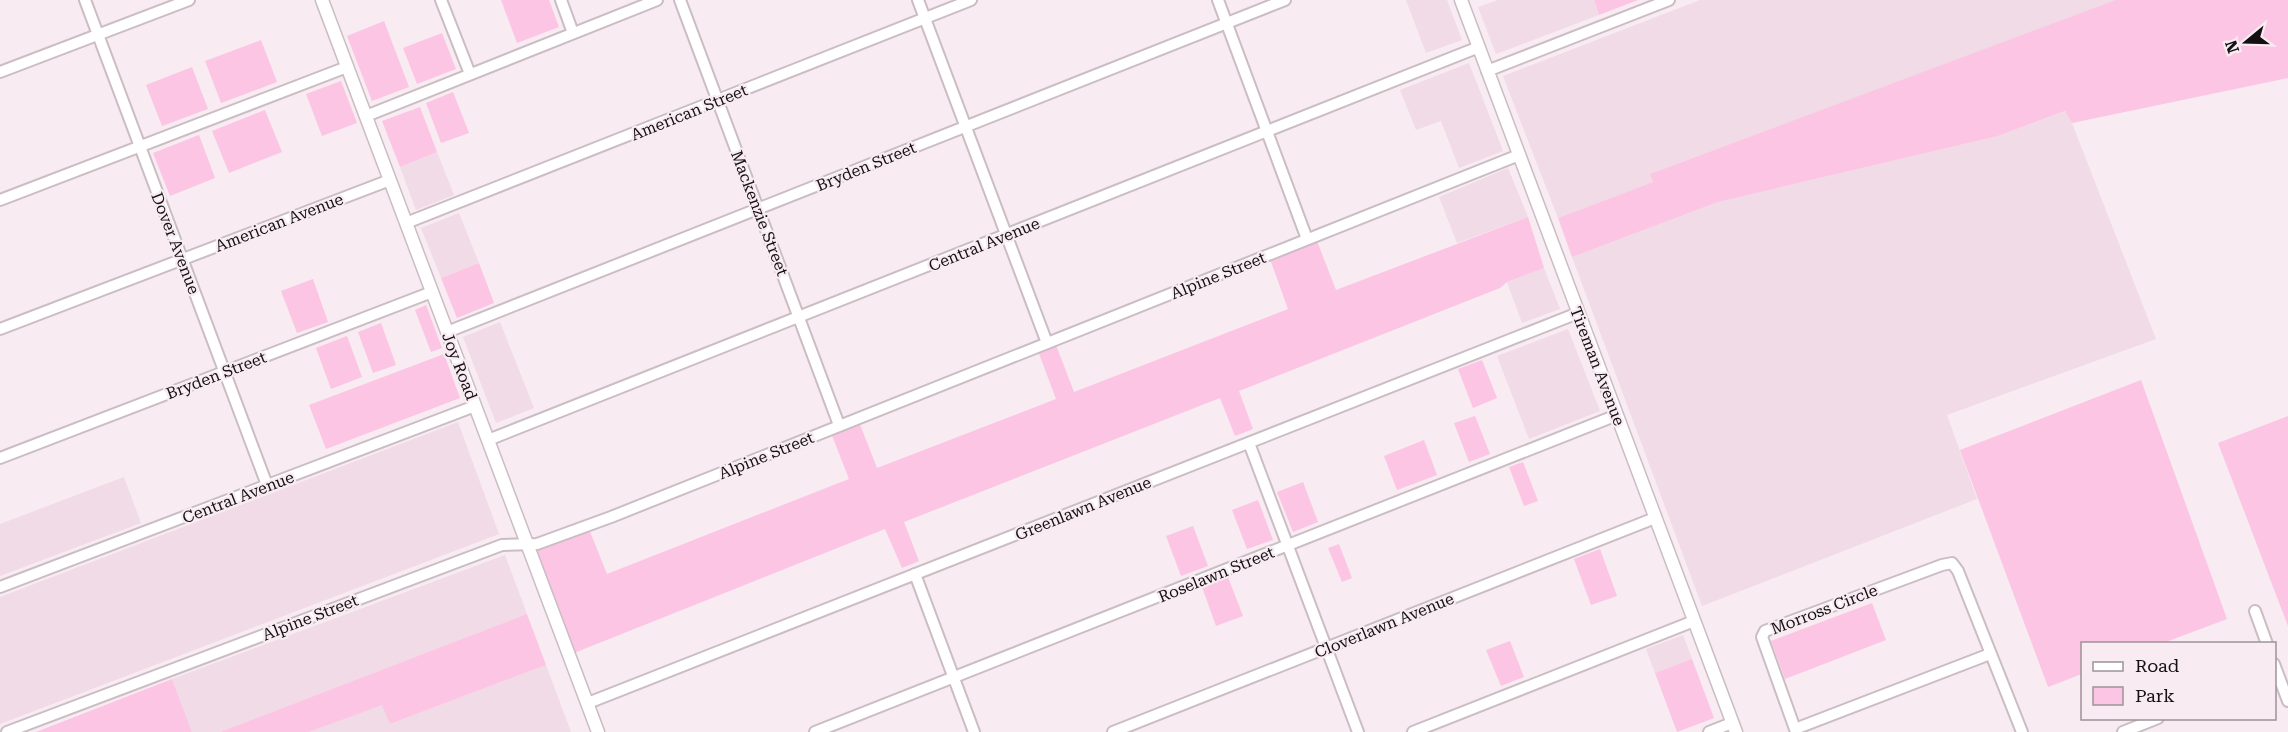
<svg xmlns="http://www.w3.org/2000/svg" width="2288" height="732" font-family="'Roboto Serif',serif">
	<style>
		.built { fill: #f0dbe6 }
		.green { fill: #fcc5e3 }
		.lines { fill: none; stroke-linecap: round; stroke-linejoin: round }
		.minor-casing { stroke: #cabdc4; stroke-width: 14 }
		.tertiary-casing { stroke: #cabdc4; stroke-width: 15 }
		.minor { stroke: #fff; stroke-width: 10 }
		.tertiary { stroke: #fff; stroke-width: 12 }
		.labels { text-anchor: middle; stroke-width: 4.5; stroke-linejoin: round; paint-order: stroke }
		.street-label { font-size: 16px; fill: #141012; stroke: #f8ebf2 }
	</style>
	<rect width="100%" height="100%" fill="#f8ebf2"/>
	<!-- built -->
	<g class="built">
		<path d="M1406 0H1447L1462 40 1426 53Z"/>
		<path d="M1498 0H1594L1599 15 1496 54 1478 7Z"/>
		<path d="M1700 0H2120L1650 174 1653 182 1558 218 1503 76Z"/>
		<path d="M1469 63 1503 151 1459 168 1441 121 1416 130 1400 90Z"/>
		<path d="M2066 111 2072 123 2156 339 1947 415 1977 499 1702 606 1572 257 1718 202 1998 136Z"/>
		<path d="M437 152 454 195 416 210 400 167Z"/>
		<path d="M1508 168 1528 217 1457 243 1439 197Z"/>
		<path d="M459 213 479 263 441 278 421 228Z"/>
		<path d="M1544 268 1560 309 1522 323 1507 282Z"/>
		<path d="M500 322 534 408 496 423 463 337Z"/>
		<path d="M1568 329 1600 411 1529 439 1497 356Z"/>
		<path d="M458 422 499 534 0 724V597Z"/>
		<path d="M124 477 141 523 0 576V524Z"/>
		<path d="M505 555 527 614 220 732H192L172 679Z"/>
		<path d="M1683 635 1692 659 1655 673 1646 649Z"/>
		<path d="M546 665 571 732H309L383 704 390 724Z"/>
	</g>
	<!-- green -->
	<g class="green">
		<path d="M501 0H549L559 27 517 43Z"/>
		<path d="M1594 0H1638L1599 15Z"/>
		<path d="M2116 0H2288V78L2072 123 2065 111 1998 136 1718 202 1572 257 1558 218 1653 182 1650 174Z"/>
		<path d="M384 21 409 87 372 101 347 36Z"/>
		<path d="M442 33 456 69 417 84 403 48Z"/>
		<path d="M261 40 277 82 221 103 205 61Z"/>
		<path d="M192 67 208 109 162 126 146 85Z"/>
		<path d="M341 81 357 123 322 136 306 94Z"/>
		<path d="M453 92 469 133 441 143 426 103Z"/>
		<path d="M420 107 437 152 400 167 382 121Z"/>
		<path d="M265 110 282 152 229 173 212 131Z"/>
		<path d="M199 135 215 178 170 196 153 153Z"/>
		<path d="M1528 217 1544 268 1507 282 1500 288 1239 391 1253 429 1235 436 1220 398 904 522 919 561 902 568 885 529 569 655 529 547 587 524 607 574 849 479 831 433 859 422 877 468 1056 399 1038 351 1056 345 1074 392 1288 309 1270 259 1317 241 1336 290Z"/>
		<path d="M479 263 494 303 457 318 441 278Z"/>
		<path d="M313 279 328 322 297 333 281 291Z"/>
		<path d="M426 305 442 348 431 352 415 310Z"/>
		<path d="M381 323 396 365 373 373 358 332Z"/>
		<path d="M347 336 362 377 331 389 316 348Z"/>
		<path d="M444 354 460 398 326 449 309 405Z"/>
		<path d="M1482 360 1497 398 1473 408 1458 369Z"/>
		<path d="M2141 380 2227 619 2163 643 2082 644V674L2048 687 1960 450Z"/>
		<path d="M1475 416 1490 454 1469 462 1454 423Z"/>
		<path d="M2288 416V626L2218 443Z"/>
		<path d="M1424 440 1437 475 1397 490 1384 456Z"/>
		<path d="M1523 462 1538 501 1524 506 1509 467Z"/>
		<path d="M1303 482 1318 522 1293 532 1277 492Z"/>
		<path d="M1258 500 1273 540 1247 549 1232 510Z"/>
		<path d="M1193 526 1208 566 1181 576 1166 536Z"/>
		<path d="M1339 544 1352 578 1342 582 1328 548Z"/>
		<path d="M1600 549 1617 596 1591 605 1574 559Z"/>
		<path d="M1228 577 1243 616 1216 626 1202 587Z"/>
		<path d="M1872 603 1886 640 1785 679 1771 641Z"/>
		<path d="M527 614 546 665 390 724 382 705 309 732H220Z"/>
		<path d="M1510 641 1524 677 1501 686 1486 650Z"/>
		<path d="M1692 659 1714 718 1677 732 1655 673Z"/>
		<path d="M172 679 192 732H36Z"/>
	</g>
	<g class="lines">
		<!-- minor casing -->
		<g class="minor-casing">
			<g id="minor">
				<path d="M85 0 267 485"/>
				<path d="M441 0 470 74"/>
				<path d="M561 0 573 33"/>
				<path d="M680 0 839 425"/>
				<path d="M918 0 1047 343"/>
				<path d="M1218 0 1307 239"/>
				<path d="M1487 71 1669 0"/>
				<path d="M0 72 189 0"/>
				<path d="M366 116 657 0"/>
				<path d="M0 200 347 67"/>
				<path d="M406 223 971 0"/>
				<path d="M0 329 390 180"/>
				<path d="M447 332 1285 0"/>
				<path d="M488 440 1479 47"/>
				<path d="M1249 443 1358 732"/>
				<path d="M0 458 432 292"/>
				<path d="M915 574 974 732"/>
				<path d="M0 587 475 406"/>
				<path d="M2255 611 2267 644"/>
				<path d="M1990 654 1795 729 1762 637 1765 631 1942 565 1952 563 1958 571 2022 732"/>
				<path d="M2274 664 2288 701"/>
				<path d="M588 703 1578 313"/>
				<path d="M7 732 502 545 537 544 611 517 1519 155"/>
				<path d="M815 732 1617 415"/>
				<path d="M1113 732 1655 518"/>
				<path d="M1413 732 1694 621"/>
				<path d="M1709 732 1732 723"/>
				<path d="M2123 732 2158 718"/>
			</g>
		</g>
		<!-- tertiary casing -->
		<g class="tertiary-casing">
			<g id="tertiary">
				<path d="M322 0 598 732"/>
				<path d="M1461 0 1736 732"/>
			</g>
		</g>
		<!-- minor -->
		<use href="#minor" class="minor"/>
		<!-- tertiary -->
		<use href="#tertiary" class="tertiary"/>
	</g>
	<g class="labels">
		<!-- street labels -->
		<g class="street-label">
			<text transform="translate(689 112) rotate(-22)" y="6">American Street</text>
			<text transform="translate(866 166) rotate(-22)" y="6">Bryden Street</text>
			<text transform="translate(760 213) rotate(69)" y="6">Mackenzie Street</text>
			<text transform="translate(279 222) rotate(-21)" y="6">American Avenue</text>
			<text transform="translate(176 243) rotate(69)" y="6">Dover Avenue</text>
			<text transform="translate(984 244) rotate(-22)" y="6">Central Avenue</text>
			<text transform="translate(1218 275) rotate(-22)" y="6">Alpine Street</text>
			<text transform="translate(460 366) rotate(69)" y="6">Joy Road</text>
			<text transform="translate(1598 366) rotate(69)" y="6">Tireman Avenue</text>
			<text transform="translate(216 375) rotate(-21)" y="6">Bryden Street</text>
			<text transform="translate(766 455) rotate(-22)" y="6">Alpine Street</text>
			<text transform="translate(238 497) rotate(-21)" y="6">Central Avenue</text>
			<text transform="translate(1083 508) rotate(-22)" y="6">Greenlawn Avenue</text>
			<text transform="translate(1216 574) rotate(-22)" y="6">Roselawn Street</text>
			<text transform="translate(1824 609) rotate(-21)" y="6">Morross Circle</text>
			<text transform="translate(310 617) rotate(-21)" y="6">Alpine Street</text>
			<text transform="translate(1384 625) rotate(-22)" y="6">Cloverlawn Avenue</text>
		</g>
	</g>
	<!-- legend -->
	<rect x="2081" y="642" width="195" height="78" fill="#f8ebf2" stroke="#9d9398" stroke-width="1.5"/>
	<rect x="2093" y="662" width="30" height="9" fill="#ffffff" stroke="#9d9398" stroke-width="1.5"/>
	<text x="2135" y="672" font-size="18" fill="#141012">Road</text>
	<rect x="2093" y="687" width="30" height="18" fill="#fcc5e3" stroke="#9d9398" stroke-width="1.5"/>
	<text x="2135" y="702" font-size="18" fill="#141012">Park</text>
	<!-- north arrow -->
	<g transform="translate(2246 42) rotate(251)" stroke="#f8ebf2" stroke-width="4.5" paint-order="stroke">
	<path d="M0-4.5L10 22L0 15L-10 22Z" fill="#141012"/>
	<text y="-9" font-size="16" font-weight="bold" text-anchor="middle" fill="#141012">N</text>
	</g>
</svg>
